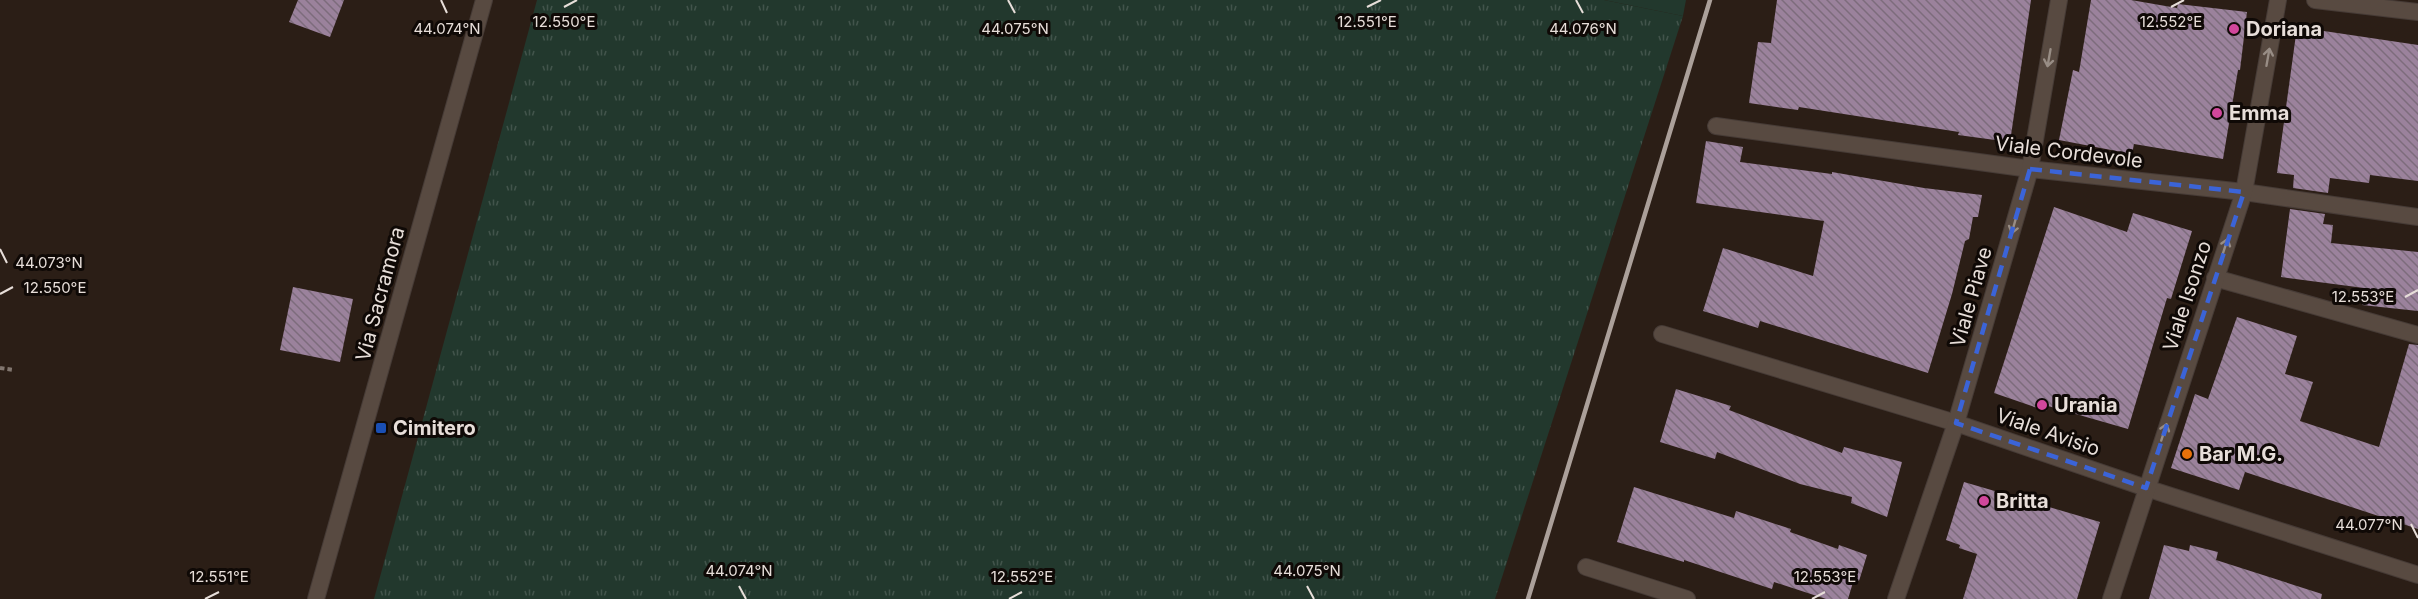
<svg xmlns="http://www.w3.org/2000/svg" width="2418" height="599" font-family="Inter,sans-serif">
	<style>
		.grass { fill: url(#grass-tufts) }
		.pitch { fill: #22382d }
		.building { fill: url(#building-back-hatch) }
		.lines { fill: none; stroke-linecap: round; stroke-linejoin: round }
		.minor-casing { stroke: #463b36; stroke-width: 18 }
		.tertiary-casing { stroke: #463b36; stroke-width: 18 }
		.path { stroke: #81766f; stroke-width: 4; stroke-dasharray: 4.5 3; stroke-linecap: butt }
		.minor { stroke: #584a41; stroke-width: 16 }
		.tertiary { stroke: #584a41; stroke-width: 16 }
		.rail { stroke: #aba09a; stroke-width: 4.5 }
		.oneway { stroke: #988d85 }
		.marked { fill: none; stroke: #3b64d8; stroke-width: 4.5; stroke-dasharray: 12 8; stroke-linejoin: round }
		.ticks { fill: none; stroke: #e7ded9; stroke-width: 2 }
		.hotel-dot { fill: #d1479c; stroke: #0f0906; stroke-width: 2 }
		.transit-dot { fill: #1a4fb4; stroke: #0f0906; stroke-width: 2 }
		.food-dot { fill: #e8710a; stroke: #0f0906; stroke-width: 2 }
		.labels { text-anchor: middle; stroke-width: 6; stroke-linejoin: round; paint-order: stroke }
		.poi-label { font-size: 20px; font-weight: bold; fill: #e7ded9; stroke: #0f0906; text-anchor: start }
		.street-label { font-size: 20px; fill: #e7ded9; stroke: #0f0906 }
		.ticks-label { font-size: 15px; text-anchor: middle; fill: #e7ded9; stroke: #0f0906; stroke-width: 6; stroke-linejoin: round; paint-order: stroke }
	</style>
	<defs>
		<pattern id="grass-tufts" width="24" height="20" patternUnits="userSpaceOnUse" patternTransform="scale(1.5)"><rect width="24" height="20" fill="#22382d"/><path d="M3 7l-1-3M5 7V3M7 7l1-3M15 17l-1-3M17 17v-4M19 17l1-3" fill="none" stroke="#42544b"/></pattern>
		<pattern id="building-back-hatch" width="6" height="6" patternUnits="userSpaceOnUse" patternTransform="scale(1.5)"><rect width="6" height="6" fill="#9b829c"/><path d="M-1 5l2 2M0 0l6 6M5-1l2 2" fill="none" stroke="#7d6c7c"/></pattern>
	</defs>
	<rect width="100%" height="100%" fill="#2b1e16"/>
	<!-- grass -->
	<path class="grass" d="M537 0H1604L1683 16 1495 599H374Z"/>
	<!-- pitch -->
	<path class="pitch" d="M1604 0H1686L1683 16Z"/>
	<!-- building -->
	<g class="building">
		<path d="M298 0H344L330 37 289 22Z"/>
		<path d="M1777 0H2031L2010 142 1958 135 1959 132 1799 107 1798 110 1749 103 1758 42 1771 43Z"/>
		<path d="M2091 0H2131L2177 8 2178 4 2247 12 2240 70H2238L2223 159 2134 144 2132 154 2059 140 2073 70 2079 72Z"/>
		<path d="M2297 27 2418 45V181L2370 175 2369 183 2330 178 2328 193 2293 188 2294 175 2277 173Z"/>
		<path d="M1706 141 1743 147 1740 162 1832 174V172L1924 188 1982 195 1978 217H1973L1969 239 1965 241 1952 294 1928 373 1760 321 1758 328 1703 311 1723 248 1813 276 1824 221 1696 203Z"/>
		<path d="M2054 207 2127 232 2133 213 2192 231 2171 299 2167 298 2128 429 2048 406 2046 411 1994 393Z"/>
		<path d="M2290 209 2325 214 2323 224 2333 225 2331 243 2418 252V311L2362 305 2364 288 2281 277Z"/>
		<path d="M293 287 353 299 340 362 280 350Z"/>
		<path d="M2237 317 2297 336 2285 374 2313 382 2300 421 2379 447 2409 344 2418 345V529L2245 472 2239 490 2171 468 2195 394 2208 399Z"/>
		<path d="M1676 389 1731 406 1729 410 1842 453 1844 447 1902 462 1887 517 1851 503 1852 497 1800 484 1717 452 1715 459 1660 442Z"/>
		<path d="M1964 482 2100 522 2077 599H1963L1977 554 1959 548 1960 545 1946 540Z"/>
		<path d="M1634 487 1734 518 1736 511 1791 529 1790 532 1838 549 1839 545 1867 555 1859 581 1854 579 1848 599H1826L1774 582 1772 589 1684 560V562L1617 542Z"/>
		<path d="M2164 545 2189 551 2190 545 2218 552 2216 560 2322 594 2321 599H2149Z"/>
	</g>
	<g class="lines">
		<!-- minor casing -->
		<g class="minor-casing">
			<g id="minor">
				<path d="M2315 0 2418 12"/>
				<path d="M1716 126 2030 169 2244 192 2418 217"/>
				<path d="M2215 278 2418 335"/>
				<path d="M1662 334 1956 423 2146 488 2418 575"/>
				<path d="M1586 567 1687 599"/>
				<path d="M1896 599 1956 423 2030 169 2059 0"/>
				<path d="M2111 599 2244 192 2278 0"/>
			</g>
		</g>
		<!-- tertiary casing -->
		<g class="tertiary-casing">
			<path id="tertiary" d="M316 599 484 0"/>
		</g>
		<!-- path -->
		<path class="path" d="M0 368 14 370"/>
		<!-- minor -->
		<use href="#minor" class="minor"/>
		<!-- tertiary -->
		<use href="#tertiary" class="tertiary"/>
		<!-- rail -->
		<path class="rail" d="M1528 599 1710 0"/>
	</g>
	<!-- one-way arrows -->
	<defs><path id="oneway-shaft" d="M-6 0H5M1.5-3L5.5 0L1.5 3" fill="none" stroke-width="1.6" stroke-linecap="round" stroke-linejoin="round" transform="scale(1.5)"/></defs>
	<g class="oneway">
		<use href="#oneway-shaft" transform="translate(2268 57) rotate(-80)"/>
		<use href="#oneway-shaft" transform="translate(2049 58) rotate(100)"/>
		<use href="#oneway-shaft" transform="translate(2014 225) rotate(106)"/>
		<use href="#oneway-shaft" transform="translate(2225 247) rotate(-72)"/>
		<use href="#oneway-shaft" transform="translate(2164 432) rotate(-72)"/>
	</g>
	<!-- marked area -->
	<path class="marked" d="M2030 169 2244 192 2146 488 1956 423Z"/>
	<!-- ticks -->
	<path class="ticks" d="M441 0 447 13M1008 0 1015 13M1576 0 1583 13M564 7 577 0M1367 7 1381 0M2171 7 2184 0M0 249 7 263M0 294 13 287M2405 297 2418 290M2411 524 2418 538M739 586 746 599M1307 586 1314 599M205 599 219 592M1009 599 1022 592M1812 599 1825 592"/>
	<!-- markers -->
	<g class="hotel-dot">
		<circle cx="2234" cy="29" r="6"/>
		<circle cx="2217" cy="113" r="6"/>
		<circle cx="2042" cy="405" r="6"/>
		<circle cx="1984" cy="501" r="6"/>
	</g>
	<rect class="transit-dot" x="375" y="422" width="12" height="12" rx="3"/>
	<circle class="food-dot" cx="2187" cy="454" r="6"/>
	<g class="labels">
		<!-- poi labels -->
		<g class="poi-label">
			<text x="2246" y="36">Doriana</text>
			<text x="2229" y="120">Emma</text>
			<text x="2054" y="412">Urania</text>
			<text x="393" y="435">Cimitero</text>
			<text x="2199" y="461">Bar M.G.</text>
			<text x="1996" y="508">Britta</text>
		</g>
		<!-- street labels -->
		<g class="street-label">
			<text transform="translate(2069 152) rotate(7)" y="7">Viale Cordevole</text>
			<text transform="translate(380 294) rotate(-75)" y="7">Via Sacramora</text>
			<text transform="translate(2187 296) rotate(-72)" y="7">Viale Isonzo</text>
			<text transform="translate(1971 297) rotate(-74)" y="7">Viale Piave</text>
			<text transform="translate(2048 432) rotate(19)" y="7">Viale Avisio</text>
		</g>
	</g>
	<g class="ticks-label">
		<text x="564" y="27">12.550°E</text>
		<text x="1367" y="27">12.551°E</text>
		<text x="2171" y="27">12.552°E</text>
		<text x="447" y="34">44.074°N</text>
		<text x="1015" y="34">44.075°N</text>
		<text x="1583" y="34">44.076°N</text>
		<text x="49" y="268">44.073°N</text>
		<text x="55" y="293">12.550°E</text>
		<text x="2363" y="302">12.553°E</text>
		<text x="2369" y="530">44.077°N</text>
		<text x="739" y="576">44.074°N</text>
		<text x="1307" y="576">44.075°N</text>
		<text x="219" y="582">12.551°E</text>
		<text x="1022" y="582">12.552°E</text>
		<text x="1825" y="582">12.553°E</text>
	</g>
</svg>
